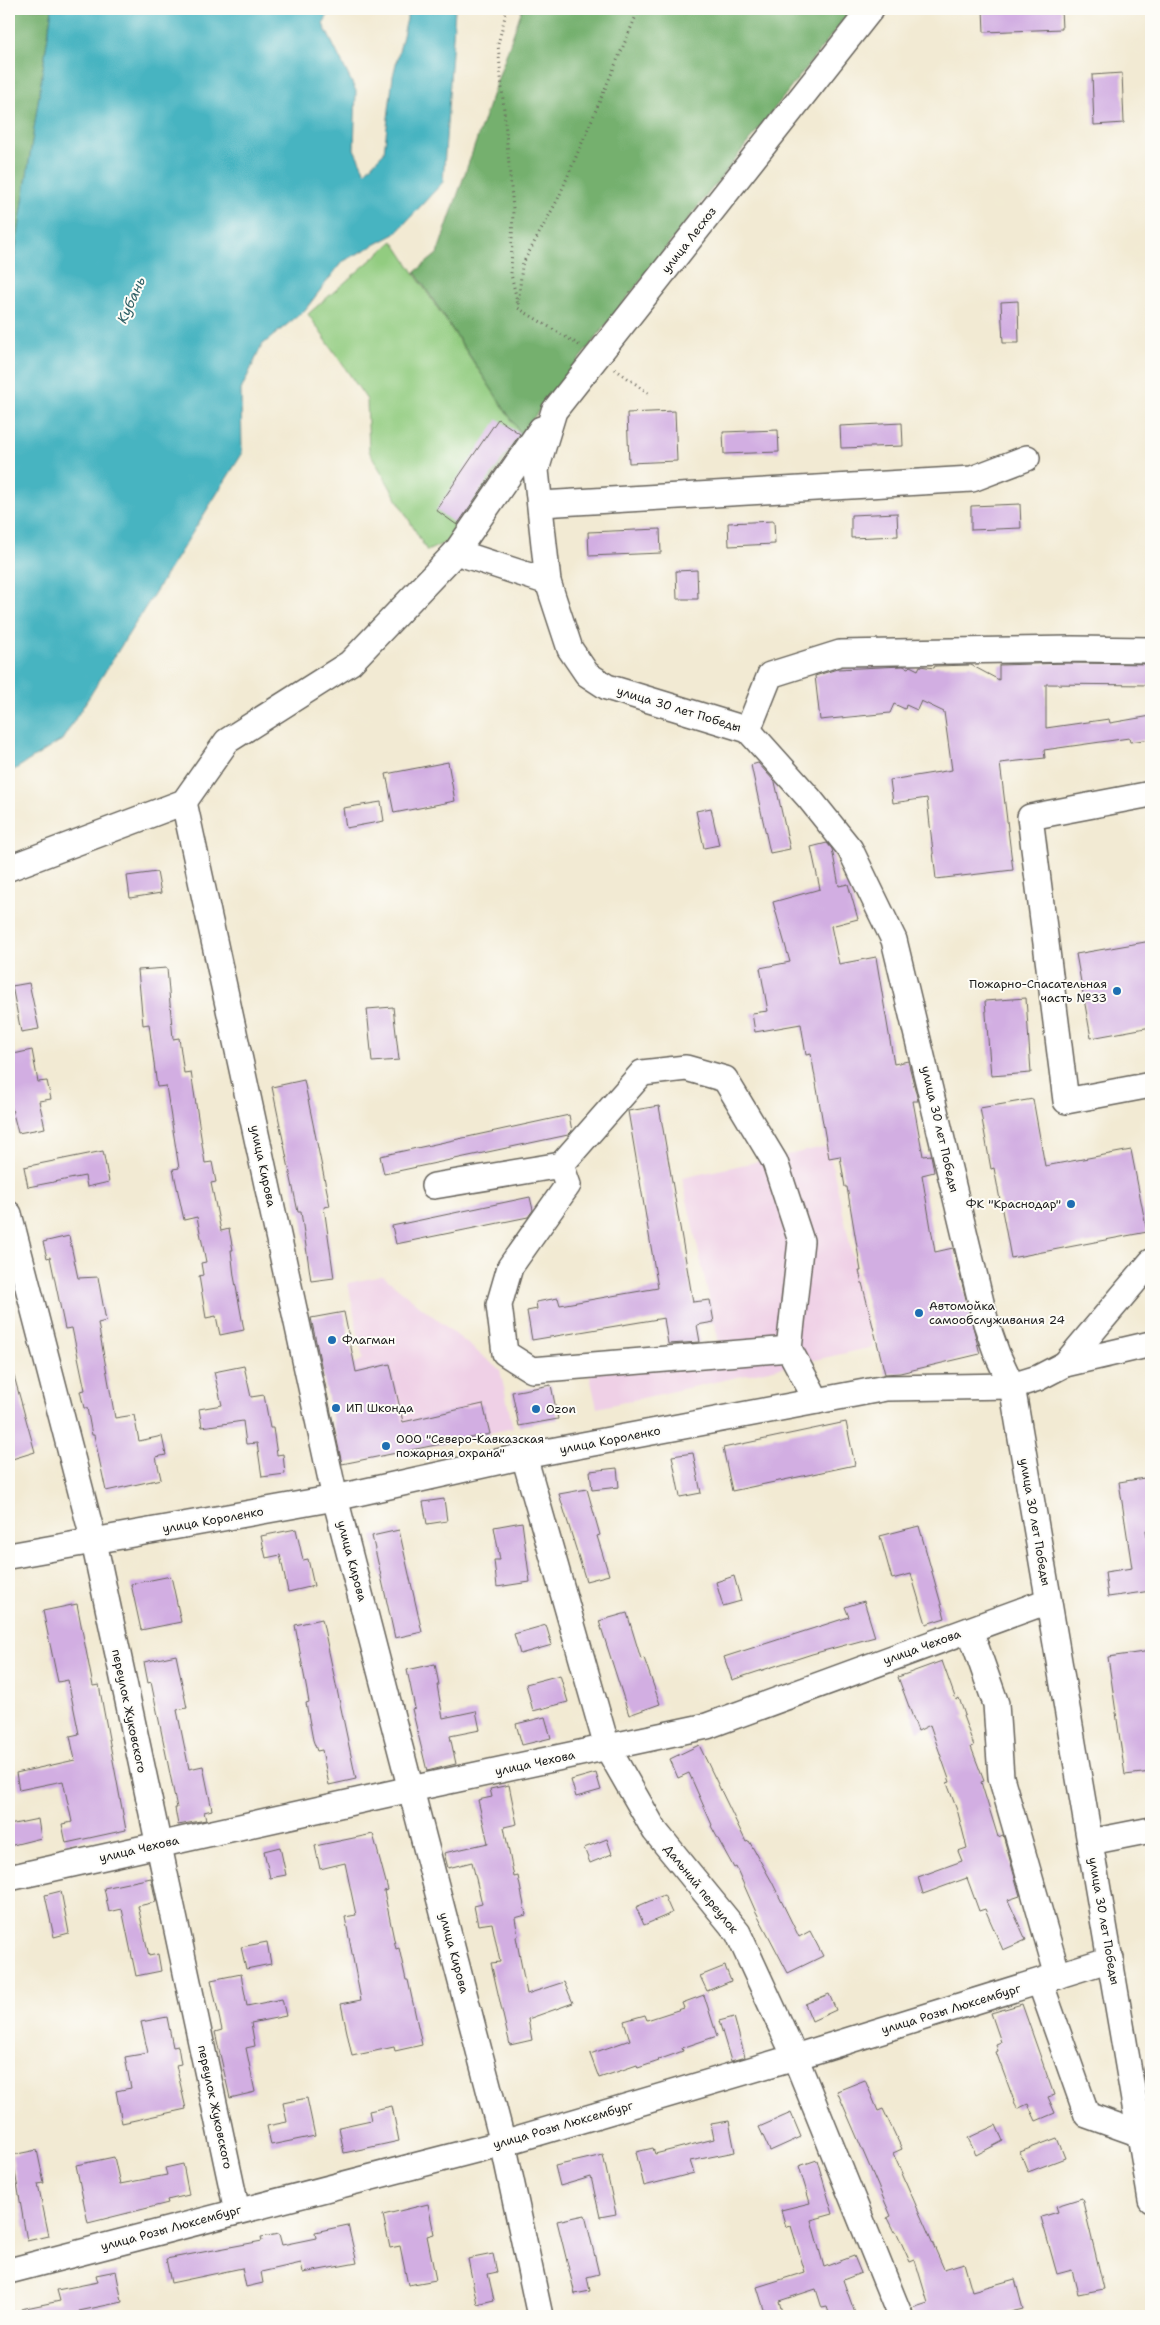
<svg xmlns="http://www.w3.org/2000/svg" width="1160" height="2325" font-family="'Shantell Sans',sans-serif">
	<style>
		.built { fill: #efd0e6 }
		.green { fill: #92cc80; stroke: #57744e }
		.forest { fill: #75b06e; stroke: #486645 }
		.water { fill: #46b4c1; stroke: #31686e }
		.building { fill: #d2aee2 }
		.lines { fill: none; stroke-linecap: round; stroke-linejoin: round }
		.minor-casing { stroke: #67645c; stroke-width: 28 }
		.path { stroke: #67645c; stroke-width: 3; stroke-dasharray: 1 4; stroke-linecap: butt }
		.minor { stroke: #fff; stroke-width: 25 }
		.poi-dot { fill: #1f6fb2; stroke: #fdfcf7; stroke-width: 2 }
		.labels { text-anchor: middle; stroke-width: 4; stroke-linejoin: round; paint-order: stroke }
		.street-label { font-size: 12px; fill: #1c1c1c; stroke: #fdfcf7 }
		.poi-label { font-size: 12px; fill: #1c1c1c; stroke: #fdfcf7; text-anchor: start }
		.water-label { font-size: 14px; font-style: italic; fill: #2f6066; stroke: #fdfcf7 }
	</style>
	<rect width="100%" height="100%" fill="#fdfcf7"/>
	<filter id="ink" filterUnits="userSpaceOnUse"><feTurbulence type="fractalNoise" baseFrequency=".02" numOctaves="2"/><feDisplacementMap in="SourceGraphic" scale="10" xChannelSelector="R" yChannelSelector="G"/><feConvolveMatrix kernelMatrix="1 2 1 2 8 2 1 2 1" color-interpolation-filters="sRGB"/></filter>
	<filter id="wash" filterUnits="userSpaceOnUse"><feTurbulence type="fractalNoise" baseFrequency=".0096" numOctaves="4" result="noise"/><feDisplacementMap in="SourceGraphic" scale="20" xChannelSelector="R" yChannelSelector="G"/><feGaussianBlur stdDeviation="1.12" result="paint"/><feColorMatrix in="noise" values="0 0 0 0 0 0 0 0 0 0 0 0 0 0 0 0 0 1.4 0 .05"/><feComposite in="paint" operator="in"/></filter>
	<g filter="url(#wash)">
		<rect width="100%" height="100%" fill="#f2ead3"/>
		<!-- built -->
		<g class="built">
			<path d="M828 1146 873 1347 597 1408 589 1372 719 1343 682 1178Z"/>
			<path d="M383 1276 500 1370 513 1428 340 1464 335 1440 361 1435 347 1368 363 1359 348 1283Z"/>
		</g>
		<!-- green -->
		<path class="green" d="M393 241 521 434 451 540 427 551 369 451 367 400 308 314Z"/>
		<!-- forest -->
		<g class="forest">
			<path d="M9 9H52L9 295Z"/>
			<path d="M522 9H852L521 434 415 272 437 254Z"/>
		</g>
		<!-- water -->
		<path class="water" d="M52 9H331L323 24 356 91 354 149 365 172 384 152 393 76 407 19V9H455L443 182 395 234 342 262 305 310 262 345 241 390 242 454 62 740 9 773V295Z"/>
		<g id="blocks">
			<!-- building -->
			<g class="building">
				<path d="M983 9H1061L1062 29 984 32Z"/>
				<path d="M1122 73 1124 123 1094 125 1092 75Z"/>
				<path d="M1018 301 1019 343H1003L1001 302Z"/>
				<path d="M675 411 677 461 629 463 627 413Z"/>
				<path d="M498 419 520 434 457 525 436 510Z"/>
				<path d="M902 423 903 446 841 448 840 426Z"/>
				<path d="M778 430 779 452 724 454 723 432Z"/>
				<path d="M1020 504 1021 528 971 530V506Z"/>
				<path d="M897 513 898 536 851 538V515Z"/>
				<path d="M774 521 775 544 729 546 728 523Z"/>
				<path d="M660 529 661 553 589 556 588 532Z"/>
				<path d="M697 570 698 599H677L676 571Z"/>
				<path d="M1068 663 1151 664V685L1046 684V728L1109 719 1110 723 1151 716V739L1130 742 1129 738 1044 750 1045 758 1000 763 1013 870 936 879 927 798 893 803 890 780 952 770 944 712 921 701 917 710 906 705 905 709 894 704 890 713 820 720 815 676 837 669 903 666 908 668 910 666 918 670 920 666 934 668 935 666 971 665 999 680V665Z"/>
				<path d="M448 762 455 801 394 813 386 774Z"/>
				<path d="M758 763 775 782 790 849 770 853 751 765Z"/>
				<path d="M381 802 384 821 346 828 343 808Z"/>
				<path d="M711 808 719 845 704 848 696 811Z"/>
				<path d="M827 843 832 849 839 886 848 884 858 919 831 926 839 964 876 957 894 1064 908 1061 918 1101H913L923 1156 931 1155 933 1166 934 1172 922 1175 935 1252 953 1248 980 1354 900 1373 885 1374 859 1271H861L847 1187H845L840 1156 829 1158 811 1054 806 1055 801 1024 755 1032 752 1013 768 1011 760 968 790 962 773 902 820 889 811 847Z"/>
				<path d="M157 872 161 893 130 898 127 876Z"/>
				<path d="M1151 941V1027L1091 1038 1076 954Z"/>
				<path d="M167 968 173 1039 179 1038 184 1073 191 1072 205 1163 212 1162 216 1182 211 1183 221 1231 229 1229 233 1250H231L234 1276 244 1330 220 1335 216 1316 206 1318 199 1276 203 1275 201 1263 206 1262 197 1217 184 1220 173 1169 179 1168 166 1086 157 1087 149 1024 143 1025 138 970Z"/>
				<path d="M29 983 39 1029 21 1032 12 986Z"/>
				<path d="M1026 998 1031 1073 991 1076 985 1001Z"/>
				<path d="M393 1007 399 1060 372 1062 367 1009Z"/>
				<path d="M32 1050 38 1082 47 1081 51 1099 39 1101 45 1128 18 1133 9 1097V1055Z"/>
				<path d="M304 1080 330 1206 324 1207 334 1278 311 1281 301 1212H298L272 1087Z"/>
				<path d="M1033 1099 1045 1166 1131 1150 1147 1232 1011 1258 994 1168 991 1169 980 1108Z"/>
				<path d="M659 1106 693 1302 710 1300 714 1322 697 1325 700 1342 668 1344 664 1318 532 1340 527 1311 537 1309 536 1302 558 1298 560 1305 658 1288 628 1111Z"/>
				<path d="M569 1115 572 1131 568 1135 384 1174 380 1156Z"/>
				<path d="M103 1151 109 1182 87 1187 85 1176 28 1187 24 1167Z"/>
				<path d="M530 1197 533 1210 528 1217 396 1244 392 1226Z"/>
				<path d="M69 1236 78 1278 98 1277 106 1321 98 1323 115 1418 134 1415 139 1441 162 1436 166 1455 156 1457 161 1479 106 1491 94 1435H92L87 1408H84L80 1391 85 1390 72 1328 65 1329 50 1257 47 1258 43 1242Z"/>
				<path d="M344 1312 356 1372 390 1364 403 1422 483 1404 490 1434 342 1464 311 1318Z"/>
				<path d="M244 1366 251 1397 264 1395 270 1428H273L277 1455 283 1454 285 1474 262 1477 257 1443 246 1444 243 1421 202 1427 199 1409 222 1405 214 1372Z"/>
				<path d="M14 1376 35 1452 9 1460V1377Z"/>
				<path d="M551 1385 558 1419 519 1426 512 1392Z"/>
				<path d="M846 1422 855 1465 732 1491 723 1448Z"/>
				<path d="M693 1453 701 1493 680 1497 672 1456Z"/>
				<path d="M617 1468 619 1487 592 1490 590 1471Z"/>
				<path d="M1151 1477V1529L1146 1530 1151 1567V1591L1108 1597 1105 1572 1132 1568 1119 1482Z"/>
				<path d="M587 1489 600 1535 597 1536 609 1575 586 1581 559 1494Z"/>
				<path d="M444 1499 447 1521 427 1524 423 1502Z"/>
				<path d="M522 1522 530 1582 497 1587 494 1560H500L494 1527Z"/>
				<path d="M919 1526 945 1618 926 1624 911 1574 892 1579 880 1536Z"/>
				<path d="M296 1529 303 1560 308 1559 314 1586 288 1592 280 1555 266 1558 261 1536Z"/>
				<path d="M399 1530 422 1632 395 1638 372 1536Z"/>
				<path d="M171 1576 181 1622 141 1630 131 1584Z"/>
				<path d="M734 1576 741 1601 723 1606 716 1582Z"/>
				<path d="M864 1601 875 1637 812 1654 732 1680 724 1657 849 1617 845 1607Z"/>
				<path d="M77 1604 93 1686 99 1685 126 1830 66 1843 62 1824 72 1822 63 1781 19 1790 16 1773 75 1760 70 1736 79 1734 68 1680 58 1682 43 1611Z"/>
				<path d="M627 1613 641 1659 644 1658 660 1704 629 1715 599 1621Z"/>
				<path d="M322 1619 356 1779 329 1785 322 1750 317 1751 313 1740 306 1703 309 1702 295 1625Z"/>
				<path d="M546 1625 552 1645 520 1654 514 1634Z"/>
				<path d="M1151 1651V1772L1125 1775 1108 1657Z"/>
				<path d="M176 1655 187 1708 177 1710 189 1769 203 1766 212 1810 204 1812 206 1820 178 1825 175 1808H177L162 1735 151 1682 148 1683 144 1662Z"/>
				<path d="M942 1661 956 1700 959 1698 965 1715 963 1716 974 1746 971 1747 984 1781 981 1782 998 1837 1003 1835 1020 1896 1008 1900 1026 1940 1003 1950 985 1909 979 1911 967 1878 923 1894 918 1877 962 1861 958 1851 967 1848 958 1813 947 1783 950 1782 930 1725 918 1731 898 1677Z"/>
				<path d="M435 1664 439 1685H437L443 1718 476 1711 480 1730 450 1736 456 1764 427 1771 412 1709 415 1708 407 1670Z"/>
				<path d="M560 1675 568 1702 533 1711 526 1684Z"/>
				<path d="M545 1717 551 1738 522 1745 516 1724Z"/>
				<path d="M699 1745 746 1842 749 1841 772 1882 799 1937 810 1931 823 1956 788 1973 755 1910 736 1867 734 1868 711 1826 712 1825 689 1773 678 1778 670 1759Z"/>
				<path d="M596 1773 601 1790 576 1797 571 1780Z"/>
				<path d="M509 1785 517 1824 504 1827 514 1877 518 1876 526 1915 515 1918 518 1936 516 1937 527 1994 564 1982 573 2003 528 2019 532 2040 510 2045 491 1963 500 1962 492 1923 478 1925 474 1906 482 1904 472 1862 448 1868 444 1853 488 1843 478 1800 492 1797 490 1789Z"/>
				<path d="M38 1819 41 1838 9 1846V1825Z"/>
				<path d="M373 1834 388 1890 384 1891 396 1949 399 1948 406 1980H408L422 2045 395 2051 394 2047 352 2056 341 2004 361 2000 345 1917 356 1915 345 1863 320 1869 315 1846Z"/>
				<path d="M607 1839 612 1854 590 1863 584 1848Z"/>
				<path d="M280 1847 286 1875 270 1878 264 1851Z"/>
				<path d="M151 1878 156 1902 138 1906 149 1956 158 1954 161 1971 136 1976 122 1909 109 1912 104 1888Z"/>
				<path d="M61 1891 69 1933 54 1937 45 1895Z"/>
				<path d="M664 1895 672 1913 644 1925 636 1907Z"/>
				<path d="M267 1942 271 1964 246 1969 241 1947Z"/>
				<path d="M725 1966 731 1981 707 1991 700 1976Z"/>
				<path d="M241 1974 247 2006 282 1999 286 2016 251 2023 255 2046 246 2048 255 2092 230 2098 215 2032 222 2030 211 1980Z"/>
				<path d="M829 1994 836 2010 812 2021 805 2004Z"/>
				<path d="M704 1995 717 2036 682 2048 683 2051 658 2060 659 2061 638 2068 637 2065 599 2078 590 2054 630 2040 624 2021 645 2015 647 2020 684 2008 682 2003Z"/>
				<path d="M1022 2004 1054 2095 1048 2097 1055 2113 1036 2121 1028 2104 1017 2109 996 2052 998 2051 996 2044 1001 2042 991 2013Z"/>
				<path d="M167 2017 173 2047 178 2046 181 2064 176 2065 186 2109 122 2123 116 2091 131 2088 125 2057 148 2053 141 2022Z"/>
				<path d="M734 2017 745 2057 731 2061 719 2021Z"/>
				<path d="M865 2080 878 2111 883 2109 902 2149 893 2153 944 2269 964 2263 972 2291 1015 2279 1023 2309 996 2316H914L912 2308 928 2303 915 2260 910 2262 896 2231 894 2232 887 2218 891 2216 837 2091Z"/>
				<path d="M307 2098 315 2136 271 2145 267 2126 287 2122 283 2103Z"/>
				<path d="M392 2106 399 2141 344 2153 339 2127 371 2120 369 2111Z"/>
				<path d="M791 2113 801 2137 770 2151 759 2127Z"/>
				<path d="M729 2121 735 2152 690 2161 694 2173 644 2186 636 2152 653 2148 655 2154 714 2139 711 2124Z"/>
				<path d="M996 2125 1003 2141 976 2155 968 2138Z"/>
				<path d="M1057 2138 1065 2158 1028 2172 1020 2152Z"/>
				<path d="M37 2150 44 2183 38 2184 49 2236 27 2241 12 2155Z"/>
				<path d="M603 2155 616 2214 600 2217 591 2177 560 2186 555 2166Z"/>
				<path d="M114 2157 120 2184 167 2175 165 2168 183 2164 189 2195 167 2200 168 2203 88 2223 76 2165Z"/>
				<path d="M817 2160 833 2214 811 2220 824 2267 854 2256 861 2273 843 2280 856 2316H830L827 2307 822 2308 816 2289 779 2301 783 2316H766L757 2287 805 2272 791 2226 786 2227 781 2210 810 2203 799 2166Z"/>
				<path d="M1082 2198 1104 2289 1078 2294 1072 2270 1057 2274 1041 2217 1058 2212 1056 2206Z"/>
				<path d="M428 2204 434 2234 427 2236 436 2280 408 2285 400 2246 390 2248 383 2215Z"/>
				<path d="M585 2215 599 2274 587 2277 590 2291 575 2294 557 2221Z"/>
				<path d="M348 2225 357 2263 303 2273 301 2263 261 2272 263 2283 246 2287 242 2268 171 2283 166 2259 262 2241 261 2237 279 2234 282 2245 316 2238 315 2232Z"/>
				<path d="M493 2254 497 2272 488 2274 494 2300 477 2304 468 2259Z"/>
				<path d="M116 2271 122 2302 79 2311 80 2316H22L21 2309 60 2301 57 2290 98 2282 96 2275Z"/>
			</g>
		</g>
	</g>
	<g filter="url(#ink)">
		<use href="#blocks" fill-opacity="0" stroke="#67645c" stroke-width="1"/>
		<g class="lines">
			<!-- minor casing -->
			<g class="minor-casing">
				<g id="minor">
					<path d="M871 9 554 411 536 470 548 582 570 649 587 674 607 687 748 730 809 798 850 849 894 940 986 1323 997 1354 1012 1386 1151 2200"/>
					<path d="M541 504 972 479 1027 458"/>
					<path d="M456 552 541 429"/>
					<path d="M748 730 770 675 840 653 1072 649 1151 650"/>
					<path d="M1151 794 1030 817 1066 1101 1151 1085"/>
					<path d="M184 802 335 1498 503 2143 540 2316"/>
					<path d="M9 868 184 802 227 741 350 663 456 552 548 582"/>
					<path d="M561 1165 642 1073 686 1068 725 1079 775 1162 801 1241 789 1349"/>
					<path d="M434 1186 561 1165 568 1185 510 1267 499 1305 505 1353 532 1370 789 1349 817 1401"/>
					<path d="M9 1214 94 1542 237 2211"/>
					<path d="M1065 1364 1151 1262"/>
					<path d="M524 1456 607 1747 655 1831 738 1933 795 2057 900 2316"/>
					<path d="M9 1556 335 1498 524 1456 886 1388 1012 1386 1038 1378 1065 1364 1151 1344"/>
					<path d="M970 1630 996 1704 1001 1777 1058 1976"/>
					<path d="M1090 1842 1151 1830"/>
					<path d="M9 1878 411 1789 707 1726 1048 1601"/>
					<path d="M1040 1982 1087 2115 1140 2134"/>
					<path d="M9 2271 503 2143 795 2057 1111 1959"/>
				</g>
			</g>
			<!-- path -->
			<g class="path">
				<path d="M507 9 498 44 513 209 511 274 518 305"/>
				<path d="M579 345 518 308 522 265 558 199 639 9"/>
				<path d="M615 369 651 395"/>
			</g>
			<!-- minor -->
			<use href="#minor" class="minor"/>
		</g>
	</g>
	<!-- markers -->
	<g class="poi-dot">
		<circle cx="1117" cy="991" r="5"/>
		<circle cx="1071" cy="1204" r="5"/>
		<circle cx="919" cy="1313" r="5"/>
		<circle cx="332" cy="1340" r="5"/>
		<circle cx="336" cy="1408" r="5"/>
		<circle cx="536" cy="1409" r="5"/>
		<circle cx="386" cy="1446" r="5"/>
	</g>
	<g class="labels">
		<!-- street labels -->
		<g class="street-label">
			<text transform="translate(689 240) rotate(-52)" y="4">улица Лесхоз</text>
			<text transform="translate(679 709) rotate(17)" y="4">улица 30 лет Победы</text>
			<text transform="translate(940 1129) rotate(77)" y="4">улица 30 лет Победы</text>
			<text transform="translate(263 1166) rotate(78)" y="4">улица Кирова</text>
			<text transform="translate(610 1440) rotate(-11)" y="4">улица Короленко</text>
			<text transform="translate(213 1520) rotate(-10)" y="4">улица Короленко</text>
			<text transform="translate(1035 1522) rotate(80)" y="4">улица 30 лет Победы</text>
			<text transform="translate(352 1561) rotate(75)" y="4">улица Кирова</text>
			<text transform="translate(922 1647) rotate(-20)" y="4">улица Чехова</text>
			<text transform="translate(129 1711) rotate(78)" y="4">переулок Жуковского</text>
			<text transform="translate(535 1763) rotate(-12)" y="4">улица Чехова</text>
			<text transform="translate(139 1849) rotate(-13)" y="4">улица Чехова</text>
			<text transform="translate(701 1889) rotate(51)" y="4">Дальний переулок</text>
			<text transform="translate(1104 1921) rotate(80)" y="4">улица 30 лет Победы</text>
			<text transform="translate(454 1953) rotate(75)" y="4">улица Кирова</text>
			<text transform="translate(951 2009) rotate(-17)" y="4">улица Розы Люксембург</text>
			<text transform="translate(215 2107) rotate(78)" y="4">переулок Жуковского</text>
			<text transform="translate(563 2125) rotate(-16)" y="4">улица Розы Люксембург</text>
			<text transform="translate(171 2228) rotate(-15)" y="4">улица Розы Люксембург</text>
		</g>
		<!-- poi labels -->
		<g class="poi-label">
			<text x="1107" y="988" text-anchor="end">Пожарно-Спасательная<tspan x="1107" dy="14">часть №33</tspan></text>
			<text x="1061" y="1208" text-anchor="end">ФК "Краснодар"</text>
			<text x="929" y="1310">Автомойка<tspan x="929" dy="14">самообслуживания 24</tspan></text>
			<text x="342" y="1344">Флагман</text>
			<text x="346" y="1412">ИП Шконда</text>
			<text x="546" y="1413">Ozon</text>
			<text x="396" y="1443">ООО "Северо-Кавказская<tspan x="396" dy="14">пожарная охрана"</tspan></text>
		</g>
		<!-- water labels -->
		<g class="water-label">
			<text transform="translate(131 300) rotate(-66)" y="5">Кубань</text>
		</g>
	</g>
	<!-- margin -->
	<rect width="1160" height="2325" fill="none" stroke="#fdfcf7" stroke-width="30"/>
</svg>
